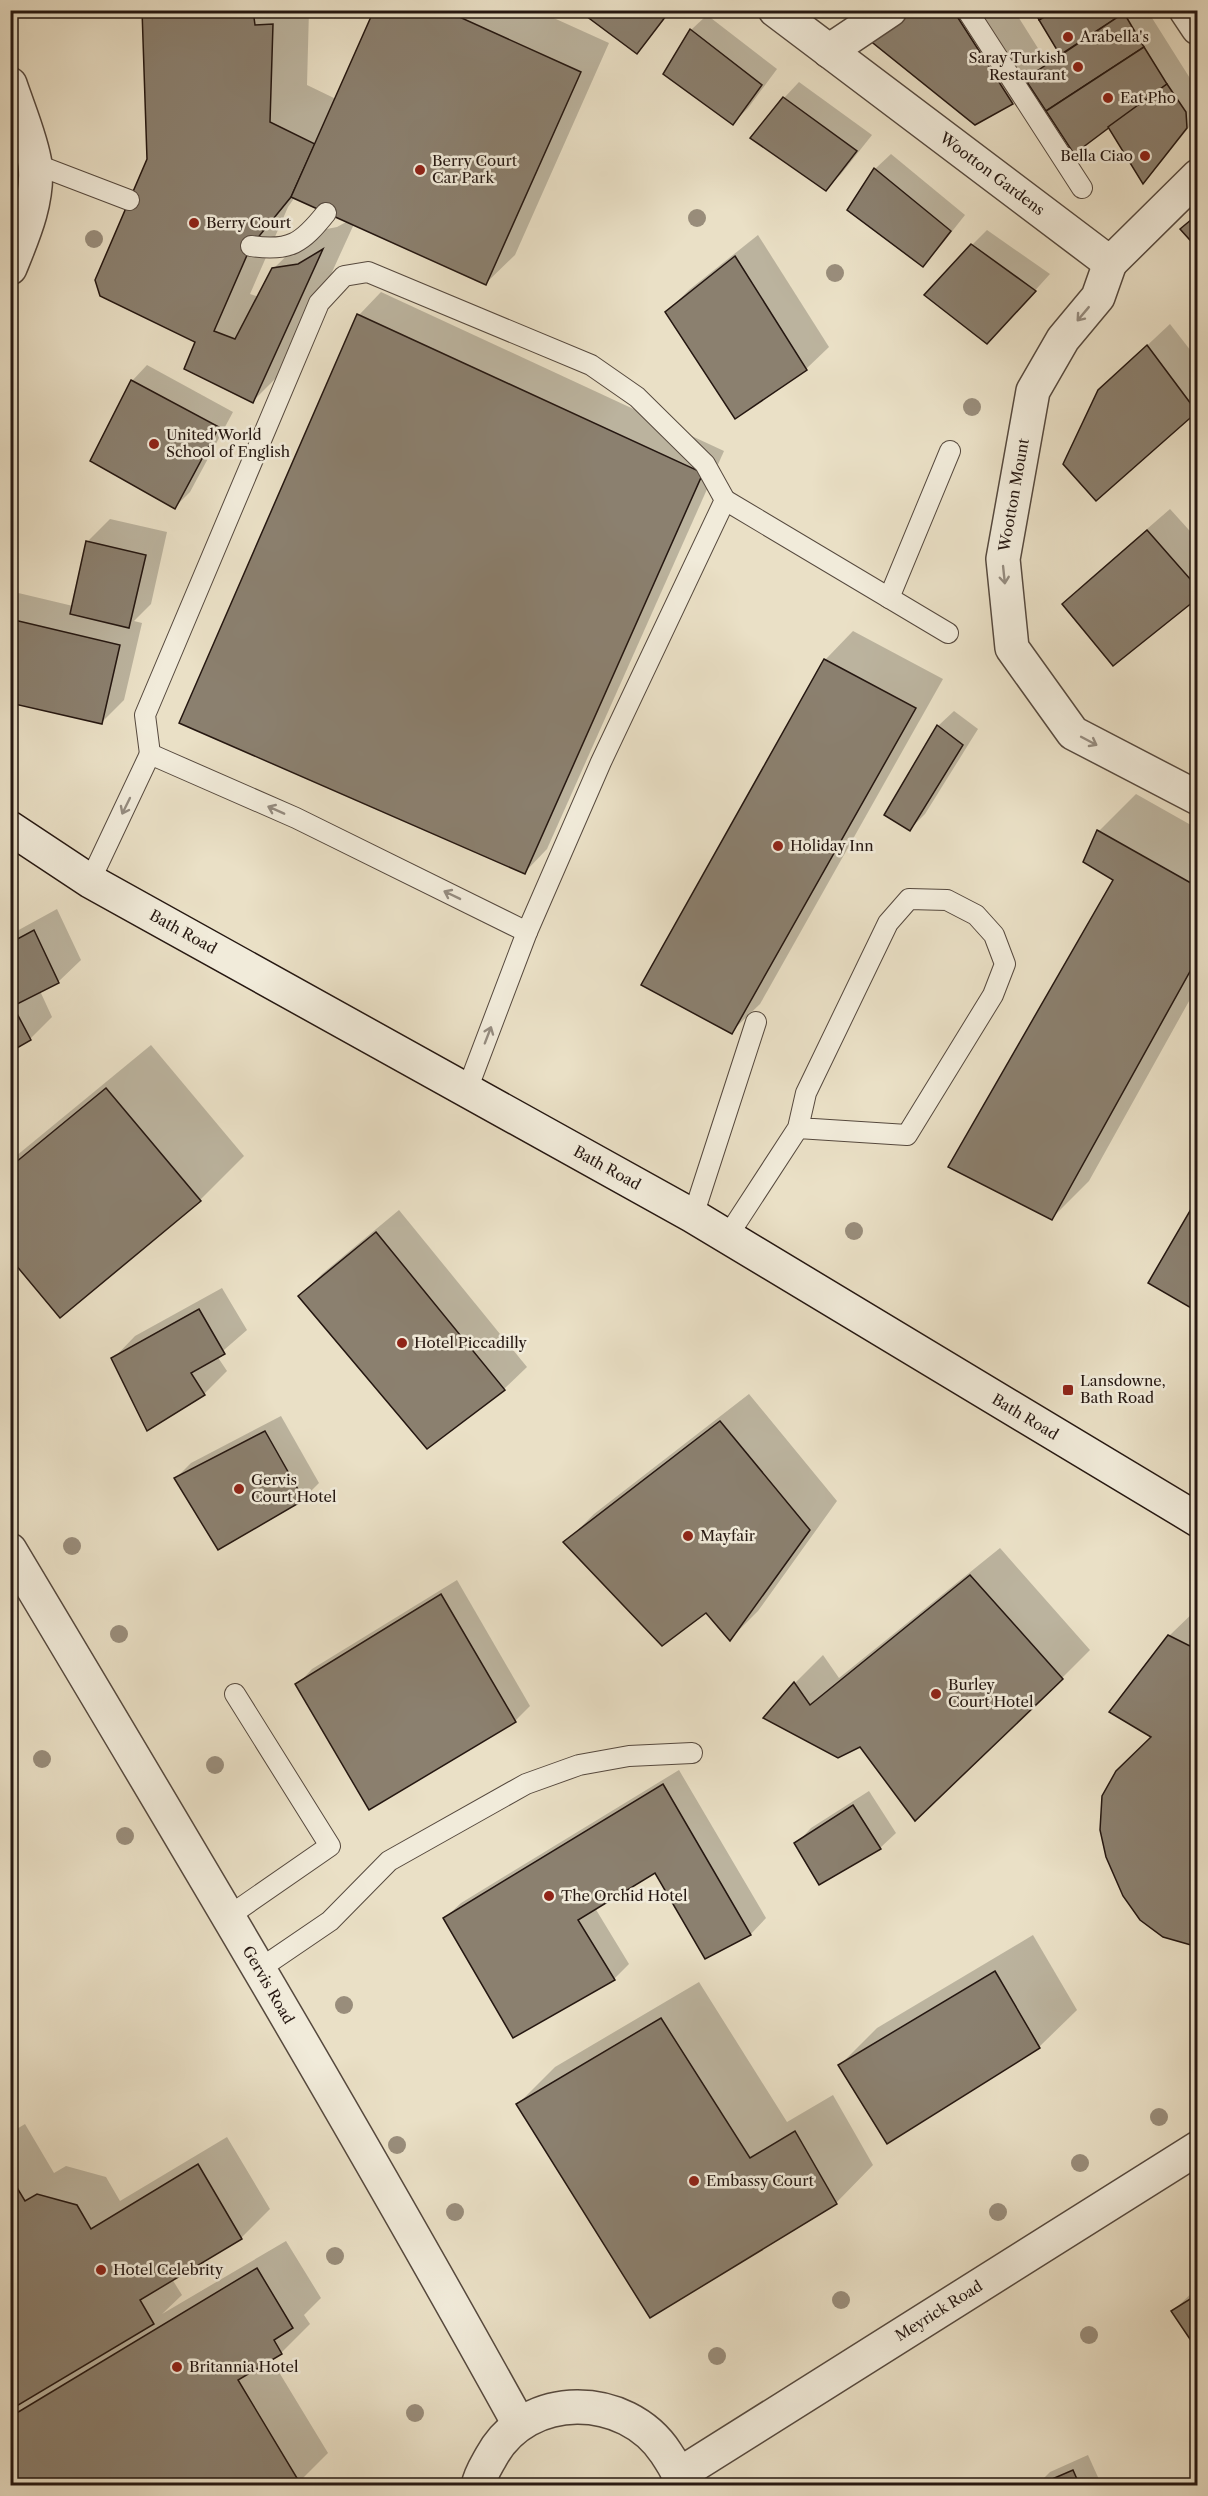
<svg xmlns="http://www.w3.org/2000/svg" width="1208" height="2496" font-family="'Libre Caslon Text',serif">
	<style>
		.shadow { fill: #0003; fill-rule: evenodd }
		.building { fill: #8b806f; stroke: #251711; stroke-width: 1.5 }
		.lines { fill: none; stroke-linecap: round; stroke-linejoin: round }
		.service-casing { stroke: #56493e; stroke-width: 22 }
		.minor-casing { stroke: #56493e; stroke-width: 36 }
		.secondary-casing { stroke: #251711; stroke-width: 36 }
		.service { stroke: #f1ebda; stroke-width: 20 }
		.minor { stroke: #f1ebda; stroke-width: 33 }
		.secondary { stroke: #f1ebda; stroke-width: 33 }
		.tree { fill: #998d7b }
		.oneway { stroke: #958c80 }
		.poi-dot { fill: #8f2418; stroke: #f1ebda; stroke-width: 2 }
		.labels { text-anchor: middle; stroke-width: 5; stroke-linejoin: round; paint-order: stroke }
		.poi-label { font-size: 15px; fill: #251711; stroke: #f1ebda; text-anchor: start }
		.street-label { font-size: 15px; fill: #251711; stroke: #f1ebda }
	</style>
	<rect width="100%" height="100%" fill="#eae0c6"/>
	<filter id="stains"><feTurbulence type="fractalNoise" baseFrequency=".00333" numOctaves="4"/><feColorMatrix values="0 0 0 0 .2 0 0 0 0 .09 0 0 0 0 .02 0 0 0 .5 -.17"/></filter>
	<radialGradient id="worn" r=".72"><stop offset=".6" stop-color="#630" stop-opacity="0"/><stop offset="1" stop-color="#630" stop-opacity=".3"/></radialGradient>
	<!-- shadow -->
	<g class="shadow">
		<path d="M144 10H309L307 85 336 99 376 10H536L609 43 515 255 486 283 354 224 290 364 253 401 197 341 149 159ZM295 197 348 221 337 227 311 232 273 269 259 297 250 294 288 207Z"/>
		<path d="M580 10H672L637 52Z"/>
		<path d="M889 10H1014L1046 61 1060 52 1035 10H1147L1198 91V116L1158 166 1143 181 1108 125 1030 84 1012 103Z"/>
		<path d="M707 15 777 69 748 108 733 123 691 30Z"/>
		<path d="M799 82 872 135 841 174 826 189 784 98Z"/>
		<path d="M891 154 965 215 938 249 923 265 849 210 875 169Z"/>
		<path d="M987 230 1050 274 1002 327 972 245Z"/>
		<path d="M758 235 829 347 806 369 667 312 689 290Z"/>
		<path d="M381 292 724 451 547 849 525 872 181 722 359 315Z"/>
		<path d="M1170 324 1198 360V409L1096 499 1123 368Z"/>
		<path d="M147 365 233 412 190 492 175 507 132 381Z"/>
		<path d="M1170 509 1198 540V596L1064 604 1086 582Z"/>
		<path d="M110 519 167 532 151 604 134 621 142 623 124 700 101 723 10 701V591L73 606 88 541Z"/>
		<path d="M853 631 943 679 760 1004 731 1032 825 660Z"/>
		<path d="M954 711 978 729 925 814 910 829 886 814 938 726Z"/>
		<path d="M1136 794 1198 829V985L1089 1181 1052 1218 1115 880 1085 861 1099 831Z"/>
		<path d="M57 909 81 960 58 982 40 991 52 1017 30 1039 10 1050V924L15 932Z"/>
		<path d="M151 1045 244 1156 200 1200 10 1256V1161Z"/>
		<path d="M399 1210 527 1367 504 1389 427 1447 300 1296 322 1274Z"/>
		<path d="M222 1288 247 1330 217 1356 227 1371 204 1394 148 1428 113 1359 135 1336Z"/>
		<path d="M749 1394 837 1501 758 1611 730 1639 706 1611 566 1542 594 1514Z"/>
		<path d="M281 1416 319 1483 303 1499 219 1548 176 1478 191 1463Z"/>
		<path d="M1000 1548 1090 1650 1062 1678 861 1745 838 1756 795 1683 823 1655 839 1678Z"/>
		<path d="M457 1580 530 1706 515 1721 297 1685 312 1669Z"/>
		<path d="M1198 1608V1945L1153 1736 1169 1636Z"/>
		<path d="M679 1770 766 1918 751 1934 706 1957 656 1871 595 1908 629 1964 614 1979 445 1918 461 1903Z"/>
		<path d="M869 1791 896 1833 880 1848 796 1844 811 1828Z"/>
		<path d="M1033 1935 1077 2010 1039 2047 840 2065 877 2028Z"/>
		<path d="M699 1982 787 2122 833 2095 873 2165 836 2203 518 2104 555 2067Z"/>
		<path d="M25 2124 54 2173 66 2166 106 2177 120 2201 227 2137 270 2209 241 2238 172 2279 182 2295 162 2314 286 2241 321 2298 304 2315 310 2324 281 2353 271 2359 328 2453 299 2482 293 2486H10V2133Z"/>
		<path d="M1198 2287V2348L1173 2311Z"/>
		<path d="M1088 2455 1102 2486H1036L1050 2472Z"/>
	</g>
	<!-- building -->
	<g class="building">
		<path d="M142 10H253L255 25 273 24 270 122 315 144 291 197 251 246 214 331 235 339 272 268 298 264 323 249 253 403 184 369 195 342 100 296 95 280 147 159Z"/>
		<path d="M374 10H444L581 72 486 285 291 197Z"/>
		<path d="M578 10H667L669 12 637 54Z"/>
		<path d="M897 10H953L1013 104 975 125 863 35Z"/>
		<path d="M1034 10H1056L1039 20Z"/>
		<path d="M1056 10H1122L1124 13 1060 55 1039 20Z"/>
		<path d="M1124 13 1144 47 1046 111 1025 79Z"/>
		<path d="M690 29 762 85 733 125 663 74Z"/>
		<path d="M1144 47 1167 84 1074 154 1046 111Z"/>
		<path d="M1167 84 1186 112 1187 128 1143 184 1108 127Z"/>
		<path d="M783 97 857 151 826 191 750 138Z"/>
		<path d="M874 168 951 231 923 267 847 210Z"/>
		<path d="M1198 214V249L1180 229Z"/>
		<path d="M971 244 1036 291 987 344 924 295Z"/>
		<path d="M735 256 807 370 735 419 665 312Z"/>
		<path d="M357 314 703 473 525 874 179 723Z"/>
		<path d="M1147 345 1197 412 1096 501 1063 464 1098 390Z"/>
		<path d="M131 380 219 427 175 509 90 461Z"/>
		<path d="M1147 530 1198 588V598L1113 666 1062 604Z"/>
		<path d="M86 541 146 555 129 628 70 614Z"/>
		<path d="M10 619 120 645 102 724 10 703Z"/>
		<path d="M824 659 916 708 732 1034 641 985Z"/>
		<path d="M937 725 963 745 910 831 884 815Z"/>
		<path d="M1097 830 1198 887V957L1052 1220 948 1167 1113 880 1083 862Z"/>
		<path d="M34 930 59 983 13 1006 31 1040 10 1052V943Z"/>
		<path d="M106 1088 201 1201 60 1318 10 1258V1167Z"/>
		<path d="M1198 1197V1312L1148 1283Z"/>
		<path d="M376 1232 505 1390 427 1449 298 1296Z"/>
		<path d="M199 1309 225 1354 191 1373 205 1395 147 1431 111 1358Z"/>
		<path d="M720 1421 810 1530 730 1641 706 1613 662 1646 563 1542Z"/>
		<path d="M265 1431 304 1500 218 1550 174 1478Z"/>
		<path d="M970 1575 1063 1679 915 1821 860 1747 838 1758 763 1718 794 1682 810 1705Z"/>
		<path d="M441 1594 516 1722 369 1810 295 1684Z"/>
		<path d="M1168 1635 1198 1650V1947L1163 1937 1140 1920 1123 1896 1106 1857 1100 1830 1102 1796 1116 1771 1151 1737 1109 1712Z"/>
		<path d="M663 1784 751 1935 705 1959 655 1873 578 1920 615 1980 513 2038 443 1918Z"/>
		<path d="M853 1805 881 1849 819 1885 794 1843Z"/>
		<path d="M995 1971 1040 2048 887 2144 838 2065Z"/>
		<path d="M661 2018 750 2158 795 2131 837 2204 650 2318 516 2104Z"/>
		<path d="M198 2164 242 2239 140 2300 154 2324 10 2410V2176L25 2201 37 2194 77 2205 91 2229Z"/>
		<path d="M257 2268 293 2328 274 2340 282 2354 238 2380 300 2483 296 2486H10V2417Z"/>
		<path d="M1198 2294V2351L1171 2311Z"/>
		<path d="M1073 2470 1080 2486H1036Z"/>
	</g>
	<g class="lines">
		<!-- service casing -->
		<g class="service-casing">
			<g id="service">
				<path d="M967 10 1082 188"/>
				<path d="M35 164 129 200"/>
				<path d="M251 246C290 252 302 243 326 213"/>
				<path d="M725 500 948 633"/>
				<path d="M889 598 950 451"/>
				<path d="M150 754 145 715 319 303 344 276 368 272 591 365 637 397 705 464 725 500 601 762 527 932"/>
				<path d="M90 881 150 754 296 818 527 932 467 1090"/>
				<path d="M693 1216 756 1022"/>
				<path d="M727 1237 798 1128 907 1135 993 995 1005 964 994 935 976 915 947 900 909 899 888 923 806 1093 798 1128"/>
				<path d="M229 1916 330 1846 235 1694"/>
				<path d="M258 1970 330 1921 389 1861 526 1784 579 1765 629 1756 692 1753"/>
			</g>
		</g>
		<!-- minor casing -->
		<g class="minor-casing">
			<g id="minor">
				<path d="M775 10 1110 263 1198 176"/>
				<path d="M1186 10 1198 28"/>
				<path d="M829 51 890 10"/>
				<path d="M10 84C18 108 32 141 35 164 39 200 23 236 10 268"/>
				<path d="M1110 263 1098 297 1063 339 1033 391 1003 559 1012 648 1073 733 1198 798"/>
				<path d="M10 1550C183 1839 356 2129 519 2424"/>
				<path d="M680 2474 1198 2148"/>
				<path d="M478 2486C480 2475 486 2466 491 2457 527 2390 626 2392 666 2453 673 2464 680 2473 682 2486"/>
			</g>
		</g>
		<!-- secondary casing -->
		<g class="secondary-casing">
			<path id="secondary" d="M10 828 90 881 693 1216 1198 1520"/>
		</g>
		<!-- service -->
		<use href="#service" class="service"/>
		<!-- minor -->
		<use href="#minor" class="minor"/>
		<!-- secondary -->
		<use href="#secondary" class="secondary"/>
	</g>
	<!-- trees -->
	<g class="tree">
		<circle cx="697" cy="218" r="9"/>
		<circle cx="94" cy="239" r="9"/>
		<circle cx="835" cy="273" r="9"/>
		<circle cx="972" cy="407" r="9"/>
		<circle cx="854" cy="1231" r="9"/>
		<circle cx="72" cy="1546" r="9"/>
		<circle cx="119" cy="1634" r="9"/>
		<circle cx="42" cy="1759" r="9"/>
		<circle cx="215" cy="1765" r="9"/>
		<circle cx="125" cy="1836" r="9"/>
		<circle cx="344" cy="2005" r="9"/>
		<circle cx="1159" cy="2117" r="9"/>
		<circle cx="397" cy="2145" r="9"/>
		<circle cx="1080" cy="2163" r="9"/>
		<circle cx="455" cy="2212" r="9"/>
		<circle cx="998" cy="2212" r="9"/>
		<circle cx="335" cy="2256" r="9"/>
		<circle cx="841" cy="2300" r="9"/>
		<circle cx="1089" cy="2335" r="9"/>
		<circle cx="717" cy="2356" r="9"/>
		<circle cx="415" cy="2413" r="9"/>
	</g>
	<!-- one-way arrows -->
	<defs><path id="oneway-shaft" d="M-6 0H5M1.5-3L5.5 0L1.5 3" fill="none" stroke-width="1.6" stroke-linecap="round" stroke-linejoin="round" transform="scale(1.5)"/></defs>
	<g class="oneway">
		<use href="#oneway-shaft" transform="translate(1083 314) rotate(130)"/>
		<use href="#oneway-shaft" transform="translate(1004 575) rotate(84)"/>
		<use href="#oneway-shaft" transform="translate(1089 741) rotate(28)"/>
		<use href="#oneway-shaft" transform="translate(126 806) rotate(116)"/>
		<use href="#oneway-shaft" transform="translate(276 810) rotate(-156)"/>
		<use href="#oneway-shaft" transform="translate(452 895) rotate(-154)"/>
		<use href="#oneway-shaft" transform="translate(488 1035) rotate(-69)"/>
	</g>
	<!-- markers -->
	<g class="poi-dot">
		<circle cx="1068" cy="37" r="6"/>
		<circle cx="1078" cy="67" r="6"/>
		<circle cx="1108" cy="98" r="6"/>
		<circle cx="1145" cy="156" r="6"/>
		<circle cx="420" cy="170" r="6"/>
		<circle cx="194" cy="223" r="6"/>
		<circle cx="154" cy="444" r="6"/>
		<circle cx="778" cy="846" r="6"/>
		<circle cx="402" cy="1343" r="6"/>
		<rect x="1062" y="1384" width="12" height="12" rx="3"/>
		<circle cx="239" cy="1489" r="6"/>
		<circle cx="688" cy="1536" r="6"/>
		<circle cx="936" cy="1694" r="6"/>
		<circle cx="549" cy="1896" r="6"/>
		<circle cx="694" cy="2181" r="6"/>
		<circle cx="101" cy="2270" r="6"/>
		<circle cx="177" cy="2367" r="6"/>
	</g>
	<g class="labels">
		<!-- poi labels -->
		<g class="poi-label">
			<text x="1080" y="42">Arabella's</text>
			<text x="1066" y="63" text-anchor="end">Saray Turkish<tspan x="1066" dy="17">Restaurant</tspan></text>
			<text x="1120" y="103">Eat Pho</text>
			<text x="1133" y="161" text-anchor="end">Bella Ciao</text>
			<text x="432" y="166">Berry Court<tspan x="432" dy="17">Car Park</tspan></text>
			<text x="206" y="228">Berry Court</text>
			<text x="166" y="440">United World<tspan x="166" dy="17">School of English</tspan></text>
			<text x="790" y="851">Holiday Inn</text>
			<text x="414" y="1348">Hotel Piccadilly</text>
			<text x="1080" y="1386">Lansdowne,<tspan x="1080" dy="17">Bath Road</tspan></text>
			<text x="251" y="1485">Gervis<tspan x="251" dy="17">Court Hotel</tspan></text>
			<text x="700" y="1541">Mayfair</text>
			<text x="948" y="1690">Burley<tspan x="948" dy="17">Court Hotel</tspan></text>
			<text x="561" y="1901">The Orchid Hotel</text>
			<text x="706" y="2186">Embassy Court</text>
			<text x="113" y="2275">Hotel Celebrity</text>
			<text x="189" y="2372">Britannia Hotel</text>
		</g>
		<!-- street labels -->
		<g class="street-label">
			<text transform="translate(992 174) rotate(37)" y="5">Wootton Gardens</text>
			<text transform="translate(1014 495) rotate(-80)" y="5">Wootton Mount</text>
			<text transform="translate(183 932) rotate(29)" y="5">Bath Road</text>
			<text transform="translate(607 1168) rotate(29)" y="5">Bath Road</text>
			<text transform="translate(1025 1417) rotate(31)" y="5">Bath Road</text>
			<text transform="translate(268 1985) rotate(60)" y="5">Gervis Road</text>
			<text transform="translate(939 2311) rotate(-32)" y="5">Meyrick Road</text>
		</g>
	</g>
	<!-- margin -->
	<rect width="1208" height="2496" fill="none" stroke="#eae0c6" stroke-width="36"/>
	<rect x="12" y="12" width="1184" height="2472" fill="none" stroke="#251711" stroke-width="3"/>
	<rect x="18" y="18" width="1172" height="2460" fill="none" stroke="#251711" stroke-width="1.5"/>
	<rect width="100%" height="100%" filter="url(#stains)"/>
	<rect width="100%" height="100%" fill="url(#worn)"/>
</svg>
